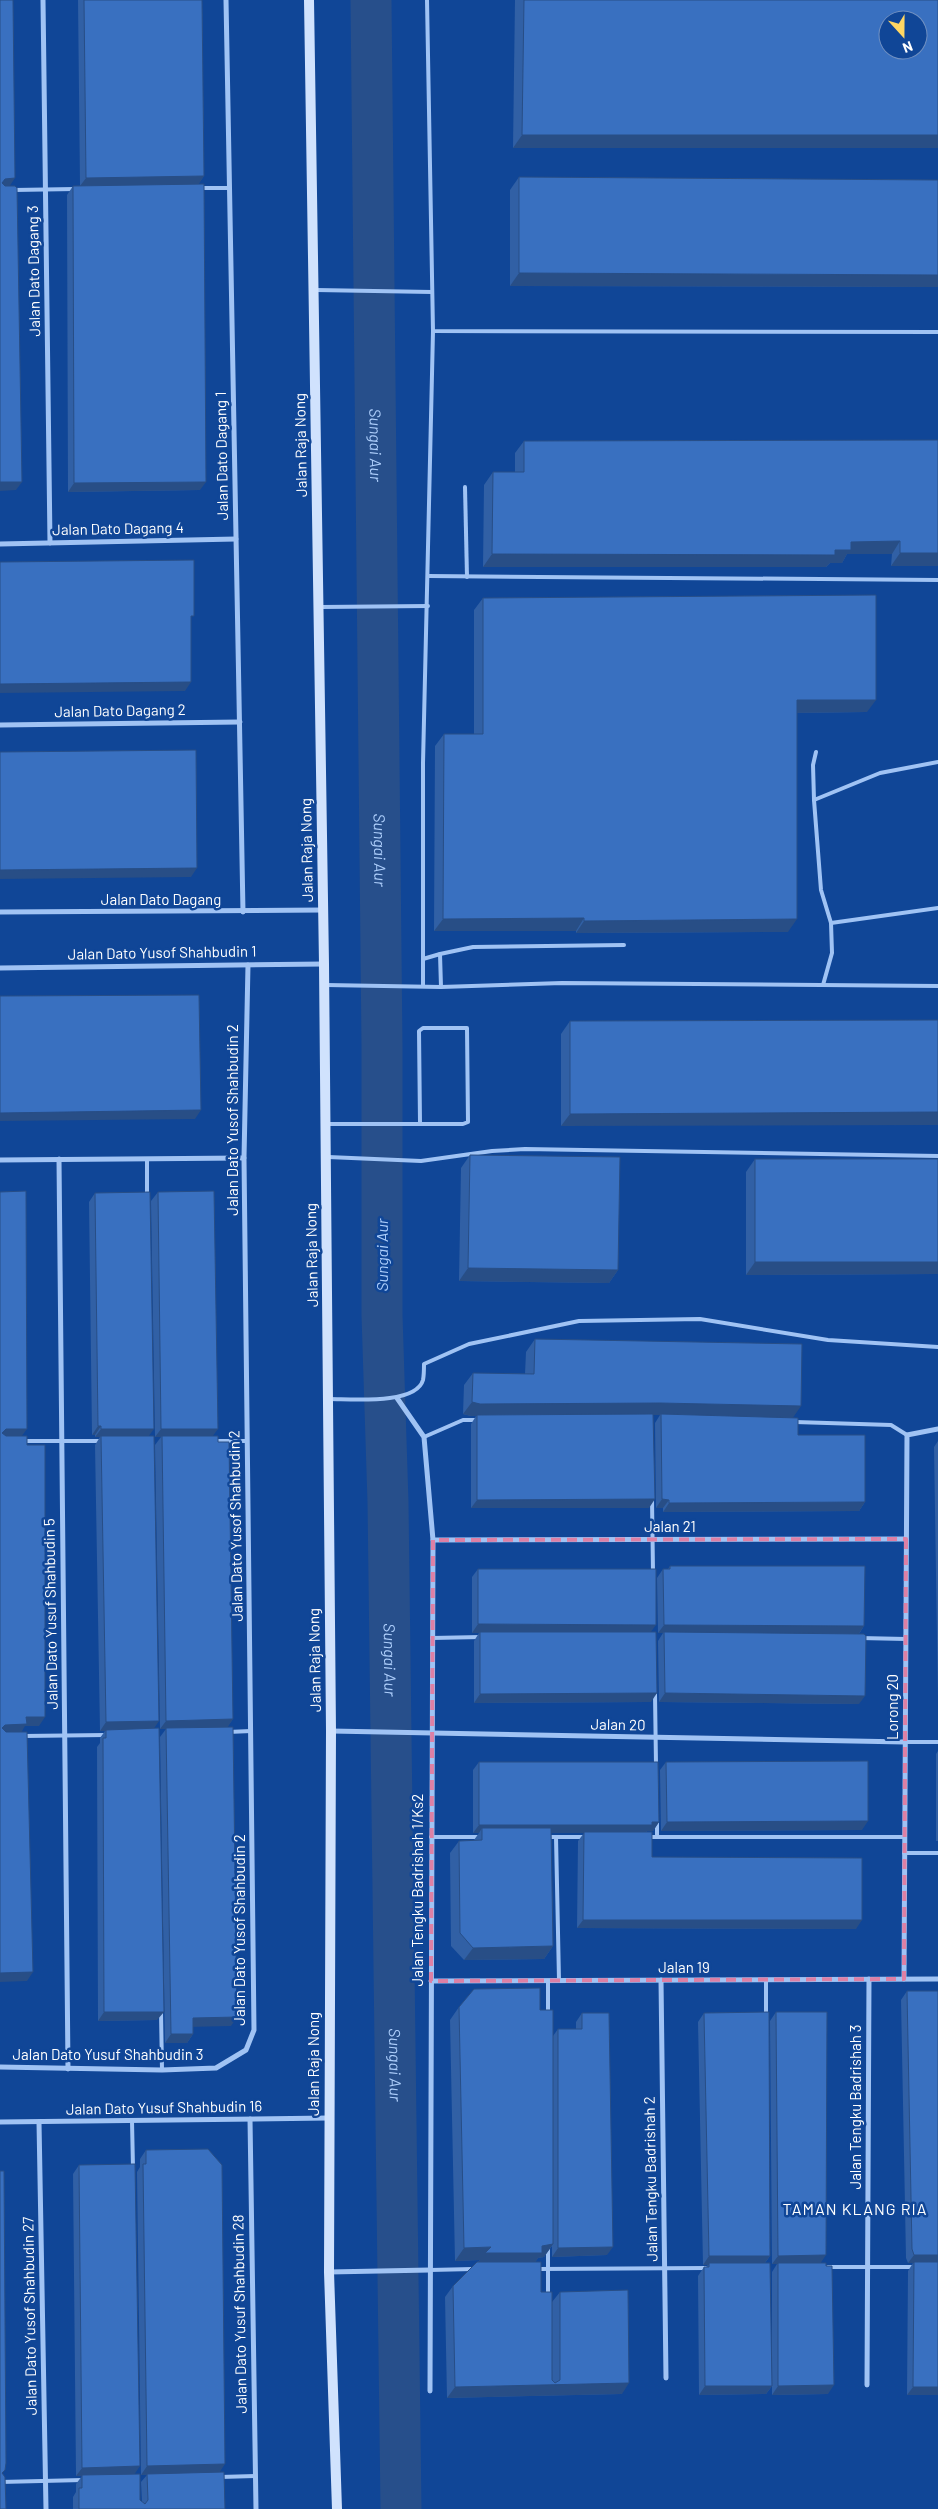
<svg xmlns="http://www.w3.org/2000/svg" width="938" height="2509" font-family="Barlow,sans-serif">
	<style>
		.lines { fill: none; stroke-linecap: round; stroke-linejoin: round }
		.river { stroke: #274f8b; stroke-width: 41 }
		.service { stroke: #a0c3f4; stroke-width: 4 }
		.minor { stroke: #a0c3f4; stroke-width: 5 }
		.secondary { stroke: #d0e2fd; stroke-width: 10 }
		.wall { fill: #3160a5 }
		.shaded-wall { fill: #284e86 }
		.building { fill: #3970c0; stroke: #284e86; fill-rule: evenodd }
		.marked { fill: none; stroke: #dd80a5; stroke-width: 4; stroke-dasharray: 10 6; stroke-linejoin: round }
		.labels { text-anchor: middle; stroke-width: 5; stroke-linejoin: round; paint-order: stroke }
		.street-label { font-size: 15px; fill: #fff; stroke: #104697 }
		.water-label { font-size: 16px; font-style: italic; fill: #adcefb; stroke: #104697 }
		.neighbourhood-label { font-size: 16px; letter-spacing: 1px; fill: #fff; stroke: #104697 }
	</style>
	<rect width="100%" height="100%" fill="#104697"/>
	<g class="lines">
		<!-- river -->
		<path class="river" id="s1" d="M371 0 382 1046V1315L388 1502 401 2509"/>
		<!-- service -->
		<g class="service">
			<path d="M427 0 433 331 938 332"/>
			<path d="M199 188H229"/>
			<path d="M14 190 75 189"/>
			<path d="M316 290 432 292"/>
			<path d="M465 487 467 577"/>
			<path d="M428 576 938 580"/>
			<path d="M321 607 428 606"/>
			<path d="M814 800 813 765 816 752"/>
			<path d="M831 923 821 890 814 800 880 773 938 762"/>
			<path d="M423 959 440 954"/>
			<path d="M326 985 441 987 562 983 938 986"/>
			<path d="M823 985 832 953 831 923 938 908"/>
			<path d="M423 986V763L433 331"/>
			<path d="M441 987 440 954 473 947 624 945"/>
			<path d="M327 1124H463L468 1122 467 1028H423L419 1031 420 1123"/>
			<path d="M328 1157 421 1161 492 1151 525 1149 938 1156"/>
			<path d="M147 1159V1197"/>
			<path d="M330 1399C351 1399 416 1405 423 1380 424 1375 424 1369 424 1364L469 1344 579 1321 700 1319 828 1340 938 1347"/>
			<path d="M795 1422 891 1425 907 1435"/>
			<path d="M424 1437 463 1420H478"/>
			<path d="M22 1441H103"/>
			<path d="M215 1441H247"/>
			<path d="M652 1499 653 1572"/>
			<path d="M432 1638 481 1637"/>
			<path d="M860 1638 906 1639"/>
			<path d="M655 1694 656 1765"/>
			<path d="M228 1732 251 1731"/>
			<path d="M23 1736 106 1735"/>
			<path d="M905 1742H938"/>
			<path d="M657 1822V1837"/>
			<path d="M431 1837H480"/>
			<path d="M547 1837H585"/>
			<path d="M556 1837 559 1980"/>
			<path d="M647 1837H905"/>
			<path d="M904 1853H938"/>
			<path d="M766 1980V2016"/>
			<path d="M161 2011 162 2070"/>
			<path d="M548 2014V1981"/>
			<path d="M132 2121 133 2168"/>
			<path d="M828 2267H913"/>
			<path d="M538 2269 708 2268"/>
			<path d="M430 2270 473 2269"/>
			<path d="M548 2296V2248"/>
			<path d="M220 2477 255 2476"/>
			<path d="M0 2482 83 2480"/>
		</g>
		<!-- minor -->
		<g class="minor">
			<path d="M43 0 50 543"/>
			<path d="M226 0 243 912"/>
			<path d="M0 544 236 539"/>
			<path d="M0 725 240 722"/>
			<path d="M0 912 323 910"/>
			<path d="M0 968 324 964"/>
			<path d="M59 1159 68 2069"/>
			<path d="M0 1160 244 1158"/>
			<path d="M397 1398 424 1437 433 1540 430 2391"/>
			<path d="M433 1540 906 1539"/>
			<path d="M331 1731 905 1742"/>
			<path d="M904 1979 907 1435 938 1429"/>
			<path d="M661 1980 666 2378"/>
			<path d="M431 1981 938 1979"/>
			<path d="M0 2067 162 2070 216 2068 246 2050 254 2030 244 1158 248 965"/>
			<path d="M250 2119 256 2509"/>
			<path d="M0 2122 328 2118"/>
			<path d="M39 2122 46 2509"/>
			<path d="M329 2272 430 2270"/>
			<path d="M867 2385 869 1979"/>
		</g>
		<!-- secondary -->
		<path class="secondary" d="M309 0 324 964 331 1731 329 2272 337 2509"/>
	</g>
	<!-- wall -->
	<g class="wall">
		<path d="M78 0H202L204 176 198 184 200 490 68 492 67 195 73 186H80Z"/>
		<path d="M515 0H938V148H513Z"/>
		<path d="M519 177 938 180V287L510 286V190Z"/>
		<path d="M938 440V566H891L892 554H847L842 563H830L826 567H483L484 485 493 472H515V453L524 441Z"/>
		<path d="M483 598 867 712 797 713 788 932 576 933V931H434L435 746 444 734H474V610Z"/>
		<path d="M938 1020 561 1126V1034L570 1021Z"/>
		<path d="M470 1155 618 1270 609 1283 459 1281 461 1168Z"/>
		<path d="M755 1159H938V1274L746 1275V1172Z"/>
		<path d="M158 1192 213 1436 233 1719 227 1727 231 2026H193V2034L187 2043H165L160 1737 166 1729H160L155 1445 161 1437H155L151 1201Z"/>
		<path d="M95 1193 149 1436 157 2020 98 2021 97 1747 100 1743V1738L105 1731H100L95 1445 100 1437H95V1435H92L89 1202Z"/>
		<path d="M535 1339 793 1418 798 1435 865 1502 859 1511 663 1512V1508H656L655 1423 660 1415H653L649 1508H471V1424L476 1416H471L463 1414 464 1385 473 1373 525 1374 526 1352Z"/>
		<path d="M938 1441V1701L934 1447Z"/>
		<path d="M670 1566 864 1626 859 1634V1704L659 1702 658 1641 663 1633H658L657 1578 663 1569H668Z"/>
		<path d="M478 1569 651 1632V1702L474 1703V1641L479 1633H472V1577Z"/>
		<path d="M938 1751V1841H936V1754Z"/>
		<path d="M479 1762 659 1822 653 1831H647V1832L652 1857 856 1929 577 1928 578 1841 584 1833H551L553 1946 544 1959 464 1960 451 1946 450 1853 459 1841 474 1840 479 1833H473V1770Z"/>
		<path d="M666 1762 862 1830 661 1831 660 1770Z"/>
		<path d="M907 1991H938V2395H907L908 2271 913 2263H908L906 2258 901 2000Z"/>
		<path d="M459 2007 540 2010 553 2036 558 2029H576V2022L582 2013 607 2255 552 2257V2246L544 2257 538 2258 535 2262 541 2292 552 2302 560 2292 622 2394 447 2398 445 2297 453 2286 480 2260 455 2261 450 2020Z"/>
		<path d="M776 2012 821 2263 828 2394 772 2395V2272L777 2264H772L770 2021Z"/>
		<path d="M704 2013 770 2256 765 2263 772 2386 766 2394 699 2395 698 2276 704 2267H706L708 2265H703L698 2022Z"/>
		<path d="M146 2150 220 2472 225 2509H73V2497L76 2492V2484L82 2476H76L73 2174 79 2165 134 2474 140 2500 142 2502 141 2482 147 2475H141L137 2172 140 2167V2159Z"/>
	</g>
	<!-- shaded-wall -->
	<g class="shaded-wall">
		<path d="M522 135H938V148H513Z"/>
		<path d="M204 176 198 185 80 186 86 178Z"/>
		<path d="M15 178 9 187 0 188 5 179Z"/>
		<path d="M519 273 938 275V287L510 286Z"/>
		<path d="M0 482H22L16 490 0 491Z"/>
		<path d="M206 482 200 490 68 492 74 483Z"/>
		<path d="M900 541 892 554H847L842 563H830L826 567H483L492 554 835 550 851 542Z"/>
		<path d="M900 553H938V566H891Z"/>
		<path d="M191 682 185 691 0 693V684Z"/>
		<path d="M797 700H876L867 712 788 713Z"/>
		<path d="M197 868 191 877 0 879V870Z"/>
		<path d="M584 918 576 931H434L443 919Z"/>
		<path d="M797 919 788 932 576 933 584 921Z"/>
		<path d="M201 1110 195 1119 0 1121V1113Z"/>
		<path d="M938 1112V1125L561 1126 570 1114Z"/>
		<path d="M755 1262H938V1274L746 1275Z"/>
		<path d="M468 1268 618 1270 609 1283 459 1281Z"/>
		<path d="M472 1402 660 1403 801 1406 792 1419 661 1414 660 1415 471 1416 463 1414Z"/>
		<path d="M98 1426H101L95 1435H92Z"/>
		<path d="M6 1429H27L21 1437 0 1436Z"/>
		<path d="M101 1429H154L148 1437 101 1436 100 1437H95Z"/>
		<path d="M161 1429H218L212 1437 162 1436 161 1437H155Z"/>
		<path d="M655 1499 649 1508H471L477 1500Z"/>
		<path d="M662 1499 669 1500 663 1508H656Z"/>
		<path d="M865 1502 859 1511 663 1512 669 1503Z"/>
		<path d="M478 1624 656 1625 650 1633 480 1632 479 1633H472Z"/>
		<path d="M664 1625 864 1626 858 1635 664 1632 663 1633H658Z"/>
		<path d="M657 1693 651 1702 474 1703 480 1694Z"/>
		<path d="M665 1693 865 1696 859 1704 659 1702Z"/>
		<path d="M26 1717H45L39 1726H25L21 1733 0 1731 5 1725Z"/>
		<path d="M233 1719 227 1728 160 1729 166 1721Z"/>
		<path d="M159 1721 153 1730 100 1731 106 1722Z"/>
		<path d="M868 1821 862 1830 661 1831 667 1822Z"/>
		<path d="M659 1822 653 1831H647L646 1833H482V1828L479 1833H473L479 1825Z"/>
		<path d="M583 1920H862L856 1929 577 1928Z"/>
		<path d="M553 1946 544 1959 464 1960 473 1948Z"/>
		<path d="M33 1972 27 1981 0 1982V1973Z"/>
		<path d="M104 2012H164L157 2020 98 2021Z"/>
		<path d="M237 2017 231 2026 187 2027 193 2018Z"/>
		<path d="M171 2034H193L187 2043H165Z"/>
		<path d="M553 2244 544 2257 538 2258 533 2266H476L480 2260 455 2261 464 2248 542 2246Z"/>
		<path d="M613 2247 607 2255 552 2257 558 2248Z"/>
		<path d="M826 2255 820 2264H772L778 2256Z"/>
		<path d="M914 2255H938V2263H908Z"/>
		<path d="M709 2256H770L764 2264 703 2265Z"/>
		<path d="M629 2383 622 2394 447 2398 455 2387Z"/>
		<path d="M834 2385 828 2394 772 2395 778 2386Z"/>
		<path d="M705 2386H772L766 2394 699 2395Z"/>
		<path d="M913 2387H938V2395H907Z"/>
		<path d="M225 2464 219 2473 141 2475 147 2466Z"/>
		<path d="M140 2466 134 2475 76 2476 82 2468Z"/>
	</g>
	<!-- building -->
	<g class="building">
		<path d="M0 0H13L15 178 5 179 2 183 5 186H15L17 188 22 482H0Z"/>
		<path d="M84 0H202L204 176 86 178Z"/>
		<path d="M524 0H938V135H522ZM888 20H918V50H888Z"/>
		<path d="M519 177 938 180V275L519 273Z"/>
		<path d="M204 184 206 482 74 483 73 186Z"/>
		<path d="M938 440V553H900V541L851 542V550H835V555L492 554 493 472H524V441Z"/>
		<path d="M194 560V616H191V682L0 684V562Z"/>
		<path d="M876 595V700H797V919L584 921V918L443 919 444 734H483V598Z"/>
		<path d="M196 750 197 868 0 870V752Z"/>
		<path d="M199 995 201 1110 0 1113V996Z"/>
		<path d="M938 1020V1112L570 1114V1021Z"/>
		<path d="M470 1155 620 1157 618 1270 468 1268Z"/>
		<rect x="755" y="1159" width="183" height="103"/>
		<path d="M26 1191 27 1429H6L2 1433 6 1436H27V1445H45V1717H26L27 1724 5 1725 2 1728 6 1732H27L33 1972 0 1973V1192Z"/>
		<path d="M214 1191 218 1429H161L158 1192Z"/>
		<path d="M150 1192 154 1429H101V1426H98L95 1193Z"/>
		<path d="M535 1339 802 1344 801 1406 660 1403 480 1404 472 1402 473 1373 534 1374Z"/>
		<path d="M653 1414 655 1499 477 1500V1415Z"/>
		<path d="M661 1414 798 1418V1435H865V1502L669 1503V1500L662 1499Z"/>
		<path d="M101 1436H154L159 1721 106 1722Z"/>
		<path d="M162 1436H218V1442H229L233 1719 166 1721Z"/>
		<path d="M670 1566H865L864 1626 664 1625 663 1569H670Z"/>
		<path d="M478 1569H656V1625L478 1624Z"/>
		<path d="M480 1632H656L657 1693 480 1694Z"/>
		<path d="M664 1632 864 1634 866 1636 865 1696 665 1693Z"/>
		<path d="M233 1727 237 2017 193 2018V2034H171L166 1728Z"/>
		<path d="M159 1728 164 2012H104L103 1738H106V1730Z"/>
		<path d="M868 1761V1821L667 1822 666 1762Z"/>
		<path d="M479 1762H658L659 1822H652V1825H479Z"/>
		<path d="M482 1828H551L553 1946 473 1948 460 1933 459 1841 482 1840Z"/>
		<path d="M584 1832H652V1857L862 1858V1920H583Z"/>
		<path d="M540 1988V2010H553V2244L542 2246V2253H485L491 2247 464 2248 459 2007 474 1989Z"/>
		<path d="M907 1991H938V2255H914L912 2249Z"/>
		<path d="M769 2012 770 2256H709L704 2013Z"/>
		<path d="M776 2012H827L826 2255 778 2256Z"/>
		<path d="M582 2013H609L613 2247 558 2248V2029H582Z"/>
		<path d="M208 2149 222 2165 225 2464 147 2466 143 2164H146V2150Z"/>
		<path d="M135 2164 140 2466 82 2468 79 2165Z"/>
		<path d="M0 2171H4L6 2463 5 2470 2 2473 5 2477 6 2509H0Z"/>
		<path d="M477 2262H541V2292H552V2380L555 2383 560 2380V2292L628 2290 629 2383 455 2387 453 2286Z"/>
		<path d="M914 2262H938V2387H913Z"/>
		<path d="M709 2263H770L772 2386H705L704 2267H709Z"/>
		<path d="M778 2263H826V2266H832L834 2385 778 2386Z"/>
		<path d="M224 2472 225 2509H79V2488H82V2475L140 2474V2500L145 2504 148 2500 147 2474Z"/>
	</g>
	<!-- marked area -->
	<path class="marked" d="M906 1539 904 1979 431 1981 433 1540Z"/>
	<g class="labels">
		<!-- street labels -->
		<g class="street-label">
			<text transform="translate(34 271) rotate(-91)" y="5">Jalan Dato Dagang 3</text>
			<text transform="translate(301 445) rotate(-91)" y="5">Jalan Raja Nong</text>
			<text transform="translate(222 456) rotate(-91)" y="5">Jalan Dato Dagang 1</text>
			<text transform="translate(118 529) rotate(-1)" y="5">Jalan Dato Dagang 4</text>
			<text transform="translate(120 711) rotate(-1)" y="5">Jalan Dato Dagang 2</text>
			<text transform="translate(307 850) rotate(-91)" y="5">Jalan Raja Nong</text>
			<text x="161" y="905">Jalan Dato Dagang</text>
			<text transform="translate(162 953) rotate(-1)" y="5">Jalan Dato Yusof Shahbudin 1</text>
			<text transform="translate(233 1120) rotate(-90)" y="5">Jalan Dato Yusof Shahbudin 2</text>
			<text transform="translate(312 1255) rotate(-91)" y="5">Jalan Raja Nong</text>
			<text transform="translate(236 1526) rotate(-91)" y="5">Jalan Dato Yusof Shahbudin 2</text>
			<text x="670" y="1532">Jalan 21</text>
			<text transform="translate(51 1614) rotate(-91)" y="5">Jalan Dato Yusuf Shahbudin 5</text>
			<text transform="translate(315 1660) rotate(-91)" y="5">Jalan Raja Nong</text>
			<text transform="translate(893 1707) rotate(-90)" y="5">Lorong 20</text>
			<text transform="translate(618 1725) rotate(1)" y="5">Jalan 20</text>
			<text transform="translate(418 1890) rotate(-90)" y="5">Jalan Tengku Badrishah 1/Ks2</text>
			<text transform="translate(240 1930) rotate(-90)" y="5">Jalan Dato Yusof Shahbudin 2</text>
			<text x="684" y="1973">Jalan 19</text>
			<text x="108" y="2060">Jalan Dato Yusuf Shahbudin 3</text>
			<text transform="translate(314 2064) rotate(-90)" y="5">Jalan Raja Nong</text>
			<text transform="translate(856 2107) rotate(-90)" y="5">Jalan Tengku Badrishah 3</text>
			<text transform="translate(164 2108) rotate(-1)" y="5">Jalan Dato Yusuf Shahbudin 16</text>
			<text transform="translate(651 2179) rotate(-91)" y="5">Jalan Tengku Badrishah 2</text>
			<text transform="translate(240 2314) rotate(-91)" y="5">Jalan Dato Yusuf Shahbudin 28</text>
			<text transform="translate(30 2316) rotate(-91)" y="5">Jalan Dato Yusof Shahbudin 27</text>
		</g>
		<!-- water labels -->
		<g class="water-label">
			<text dy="6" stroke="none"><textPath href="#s1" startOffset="445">Sungai Aur</textPath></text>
			<text dy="6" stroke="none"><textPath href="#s1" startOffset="850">Sungai Aur</textPath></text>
			<text transform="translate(382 1255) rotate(-90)" y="6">Sungai Aur</text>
			<text dy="6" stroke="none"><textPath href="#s1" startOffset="1660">Sungai Aur</textPath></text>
			<text dy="6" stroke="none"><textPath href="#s1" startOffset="2065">Sungai Aur</textPath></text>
		</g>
		<!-- neighbourhood labels -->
		<g class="neighbourhood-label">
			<text x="855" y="2215">TAMAN KLANG RIA</text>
		</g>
	</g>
	<!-- north arrow -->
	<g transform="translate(903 35) rotate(159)"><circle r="24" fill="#104697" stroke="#7090c1"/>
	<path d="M0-4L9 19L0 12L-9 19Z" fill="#ffd763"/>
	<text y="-8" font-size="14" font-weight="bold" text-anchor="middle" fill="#ffffff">N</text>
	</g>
</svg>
